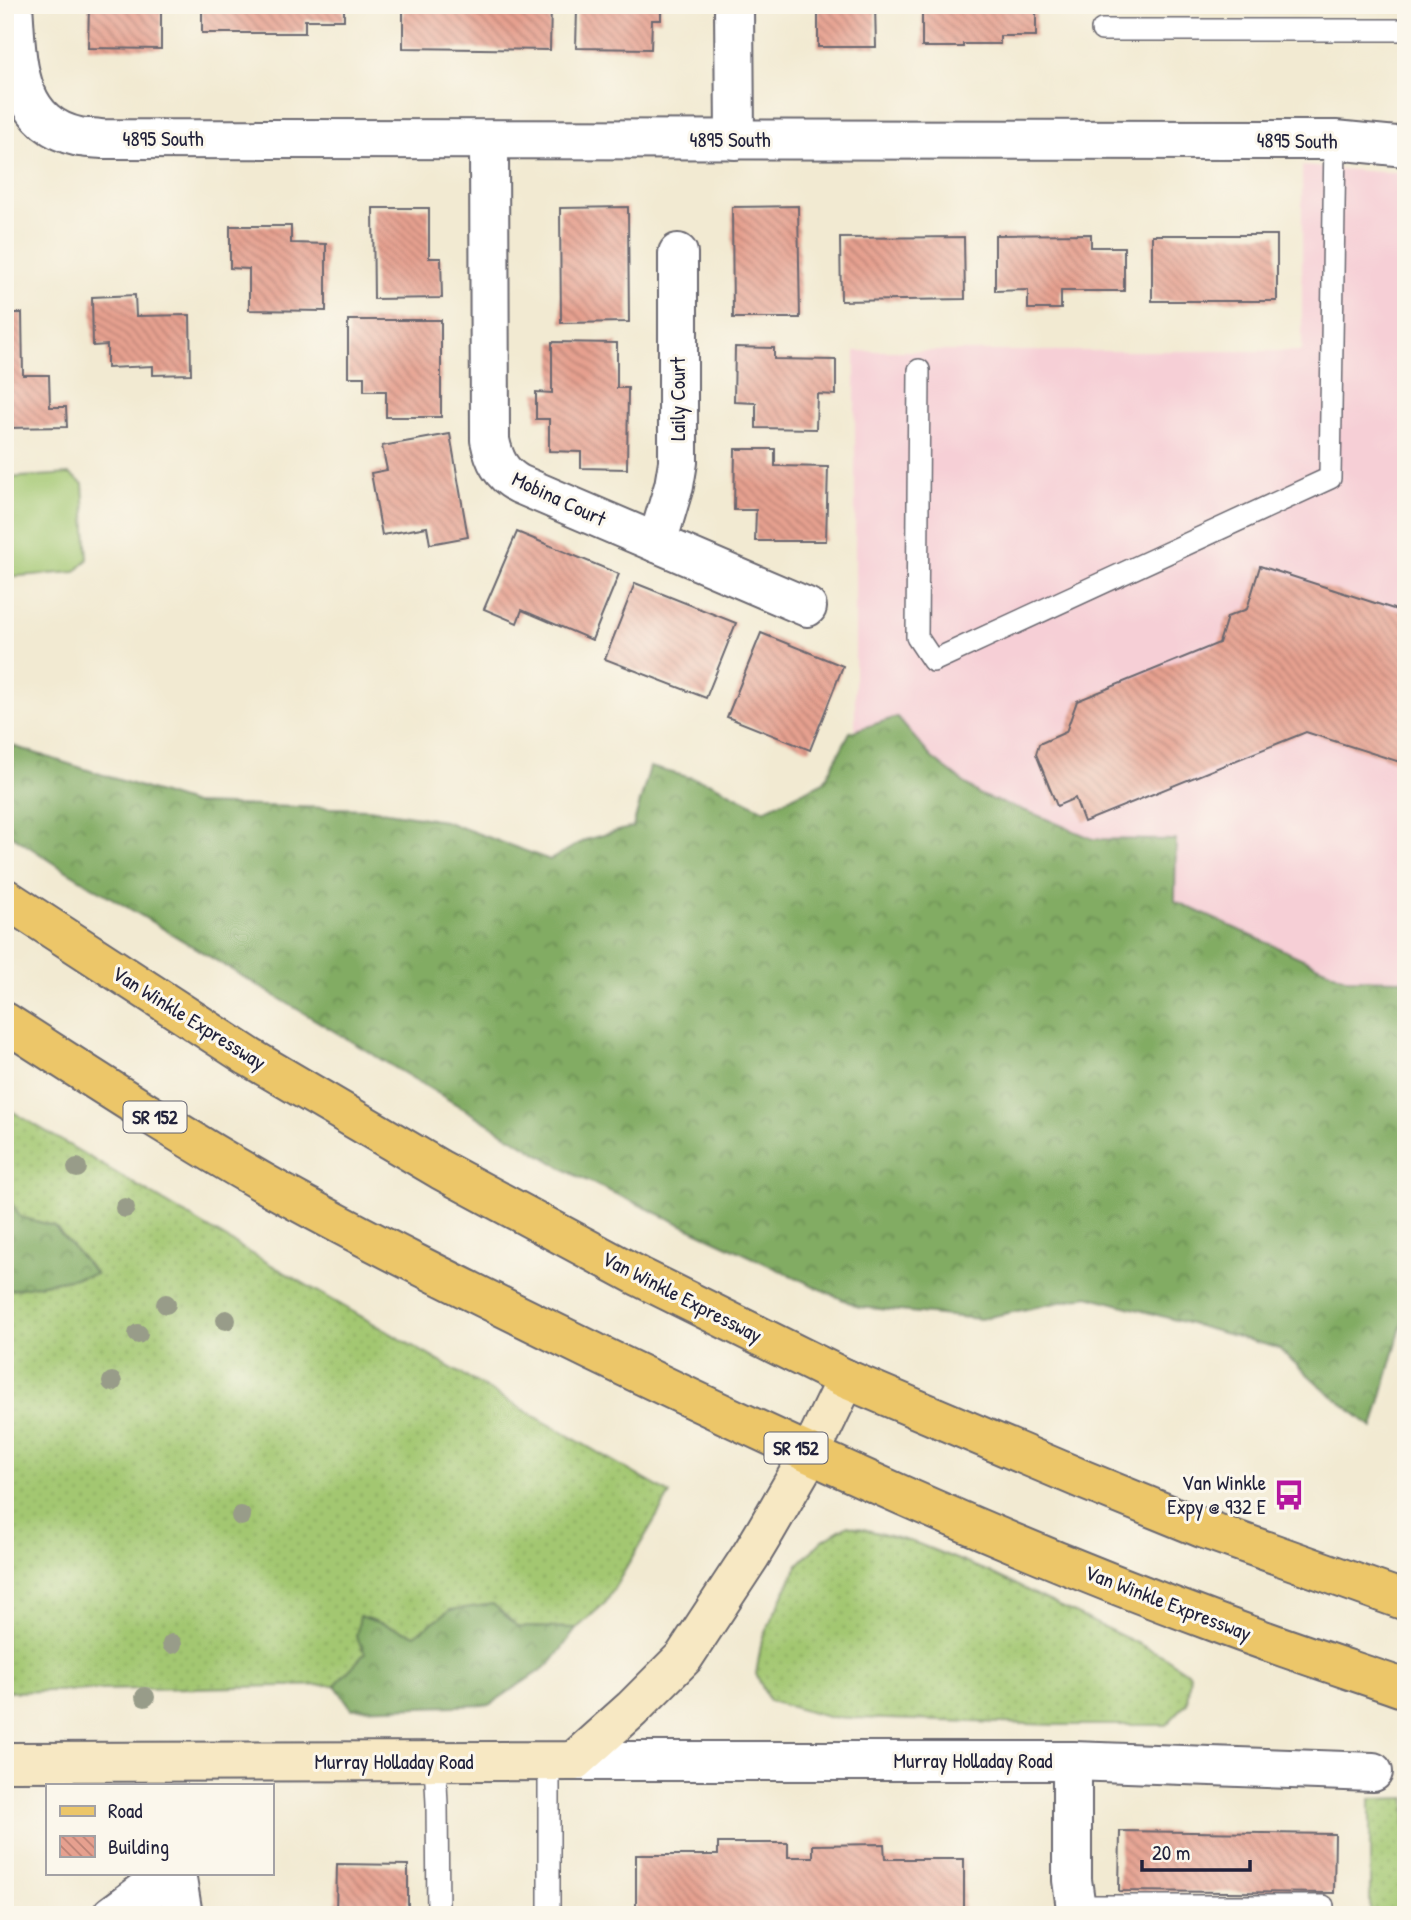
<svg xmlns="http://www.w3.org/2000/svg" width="1411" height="1920" font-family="'Patrick Hand',sans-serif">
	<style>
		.built { fill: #f6cfd6 }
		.grass { fill: url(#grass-dots); stroke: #627456; stroke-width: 2 }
		.forest { fill: url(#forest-crowns); stroke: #52674f; stroke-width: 2 }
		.pitch { fill: #a3c771; stroke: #627456; stroke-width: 2 }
		.building { fill: url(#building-back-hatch) }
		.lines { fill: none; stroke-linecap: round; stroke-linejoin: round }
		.lane-casing { stroke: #6b6870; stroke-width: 24 }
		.street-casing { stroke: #6b6870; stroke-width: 42 }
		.secondary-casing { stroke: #6b6870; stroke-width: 42 }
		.primary-casing { stroke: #6b6870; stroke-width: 42 }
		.lane { stroke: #fff; stroke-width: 21 }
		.street { stroke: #fff; stroke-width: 38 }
		.secondary { stroke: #f7e8c3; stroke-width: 38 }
		.primary { stroke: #ecc669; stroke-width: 38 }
		.tree { fill: #989c89 }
		.labels { text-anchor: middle; stroke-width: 6; stroke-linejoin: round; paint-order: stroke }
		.shield { fill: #fbf7ec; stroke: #636270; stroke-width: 2 }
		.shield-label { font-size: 19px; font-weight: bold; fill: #22223b }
		.street-label { font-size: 21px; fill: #22223b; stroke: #fbf7ec }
		.poi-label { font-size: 21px; fill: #22223b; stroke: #fbf7ec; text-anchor: end }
	</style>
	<defs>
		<pattern id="grass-dots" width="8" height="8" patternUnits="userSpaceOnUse" patternTransform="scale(1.75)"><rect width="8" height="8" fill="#a3c771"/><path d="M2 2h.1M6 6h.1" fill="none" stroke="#8cab63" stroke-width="1.8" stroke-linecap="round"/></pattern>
		<pattern id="forest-crowns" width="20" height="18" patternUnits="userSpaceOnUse" patternTransform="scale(1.75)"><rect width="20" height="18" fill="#82ac63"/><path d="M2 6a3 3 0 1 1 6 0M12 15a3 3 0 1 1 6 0" fill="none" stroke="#6a8c53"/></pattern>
		<pattern id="building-back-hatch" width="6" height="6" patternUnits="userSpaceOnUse" patternTransform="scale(1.75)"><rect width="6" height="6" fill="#e6a08f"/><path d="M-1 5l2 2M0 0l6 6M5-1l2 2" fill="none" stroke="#ba8276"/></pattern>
	</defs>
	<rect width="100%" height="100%" fill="#fbf7ec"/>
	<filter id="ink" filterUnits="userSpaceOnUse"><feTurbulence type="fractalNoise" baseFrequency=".0143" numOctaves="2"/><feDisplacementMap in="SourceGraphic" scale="14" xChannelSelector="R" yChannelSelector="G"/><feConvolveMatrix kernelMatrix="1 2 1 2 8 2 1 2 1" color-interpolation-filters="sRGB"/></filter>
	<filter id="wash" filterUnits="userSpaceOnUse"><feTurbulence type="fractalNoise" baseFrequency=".00686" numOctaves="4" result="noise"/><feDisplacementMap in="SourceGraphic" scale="28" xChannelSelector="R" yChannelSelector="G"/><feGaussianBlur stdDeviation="1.57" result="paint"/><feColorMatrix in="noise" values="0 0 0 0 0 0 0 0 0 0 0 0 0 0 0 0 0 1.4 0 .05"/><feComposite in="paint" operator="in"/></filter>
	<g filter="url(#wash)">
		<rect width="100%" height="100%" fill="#f2ead2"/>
		<!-- built -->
		<path class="built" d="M1302 166 1406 174V1035L863 869 855 722V351H1302Z"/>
		<!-- grass -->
		<g class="grass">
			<path d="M5 1107 242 1248 670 1494 606 1602 577 1628 518 1627 450 1610 415 1635 360 1616 366 1653 335 1685 5 1692V1291L96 1274 54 1226 20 1217 5 1192Z"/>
			<path d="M848 1525 916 1543 989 1572 1162 1655 1190 1674 1187 1703 1166 1725H1056L828 1717 769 1701 756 1674 762 1639 798 1564 823 1540Z"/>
			<path d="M1406 1798V1915H1370V1799Z"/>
		</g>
		<!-- forest -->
		<g class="forest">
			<path d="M897 717 931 757 980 795 1037 815 1093 839 1176 840 1175 901 1347 979 1406 980V1309L1373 1428 1325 1390 1278 1348 1088 1296 980 1319 859 1307 571 1173 60 867 5 831V741L16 747 194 804 369 809 444 821 550 860 585 840 633 827 650 767 711 783 764 810 824 782 850 732Z"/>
			<path d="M5 1192 20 1217 54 1226 96 1274 5 1291Z"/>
			<path d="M493 1604 518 1627 577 1628 550 1664 489 1705 352 1709 335 1685 365 1653 356 1637 360 1616 415 1635 450 1610Z"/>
		</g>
		<!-- pitch -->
		<path class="pitch" d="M70 474 83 484 88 559 75 572 5 577V478Z"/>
		<g id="blocks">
			<!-- building -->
			<g class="building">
				<path d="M89 5H161V49L88 48Z"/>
				<path d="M202 5H344V20H305V33H202Z"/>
				<path d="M403 5H551L550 50 403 48Z"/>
				<path d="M601 5H661V20H652L651 49 576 48 577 9H601Z"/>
				<path d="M818 5H875L876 47H818Z"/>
				<path d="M922 5H1036V36H1000V44H963V47H922Z"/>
				<path d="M798 206 800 318H733L732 207Z"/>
				<path d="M628 207 629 322 561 323 560 208Z"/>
				<path d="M373 208H429V258H441L442 298 374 299Z"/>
				<path d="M230 226H291V243L326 244V311L249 310V269L230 268Z"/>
				<path d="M1091 234V247H1124V291H1061V309H1028V290L995 291V235Z"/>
				<rect x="1152" y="235" width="125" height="66"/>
				<path d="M964 237 965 299 841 301 840 238Z"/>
				<path d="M135 295 136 316 190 315 191 374 153 375V366L107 368V345L93 346 92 297Z"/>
				<path d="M5 313H22L23 375H49L50 407H66L67 427 5 428Z"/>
				<path d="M348 320H441V417H386V391H364V377H348Z"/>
				<path d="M552 342 617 343V388H628L627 469 581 468V452L549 451V419H536V392L552 393Z"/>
				<path d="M735 347 774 348V359L836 360V395L817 394 816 429 756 428V403L734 402Z"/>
				<path d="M450 434 468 537 430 544 427 527 382 535 371 473 387 470 382 446Z"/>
				<path d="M735 449H775V466L828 467 826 541H755L756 510H734Z"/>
				<path d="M517 532 619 574 592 640 522 610 517 623 484 609Z"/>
				<path d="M1260 566 1406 613V764L1306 732 1084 822 1075 798 1057 806 1036 754 1039 744 1066 732 1077 701 1219 643 1227 617 1247 609Z"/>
				<path d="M635 583 736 623 706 698 605 659Z"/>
				<path d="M761 633 843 666 810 750 727 717Z"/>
				<path d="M1120 1831 1335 1834 1334 1893 1119 1891Z"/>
				<path d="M718 1843H788V1857H813V1845L884 1844 885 1859H964V1915H636V1855H718Z"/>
				<path d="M337 1864 408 1865V1915H336Z"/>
			</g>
		</g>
	</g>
	<g filter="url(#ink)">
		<use href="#blocks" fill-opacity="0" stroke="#6b6870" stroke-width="2"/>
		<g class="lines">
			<!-- lane casing -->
			<g class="lane-casing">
				<g id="lane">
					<path d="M1102 30H1406"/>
					<path d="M919 370 917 637 933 661 1330 478 1335 140"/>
					<path d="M549 1761V1915"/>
					<path d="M435 1762 437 1804 438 1915"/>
					<path d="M1076 1906H1323"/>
				</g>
			</g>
			<!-- street casing -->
			<g class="street-casing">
				<g id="street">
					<path d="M13 5C17 57 14 123 79 137 86 138 93 138 101 139L1335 140 1406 147"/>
					<path d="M734 5 735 140"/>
					<path d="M489 140 490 440C494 460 501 474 519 484L807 607"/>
					<path d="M657 543 674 486 678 462V253"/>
					<path d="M574 1761H1072L1373 1772"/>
					<path d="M1072 1761V1880L1077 1915"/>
					<path d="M176 1873 183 1915"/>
					<path d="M112 1915 146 1890 176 1880"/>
				</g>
			</g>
			<!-- secondary casing -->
			<g class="secondary-casing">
				<path id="secondary" d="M5 1762 574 1761 632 1709 684 1657 751 1555 766 1530 810 1454 846 1379"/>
			</g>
			<!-- primary casing -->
			<g class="primary-casing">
				<g id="primary">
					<path d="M5 898 249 1057 441 1170 640 1277 846 1379 1084 1480 1202 1528 1406 1601"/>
					<path d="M5 1022C91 1077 176 1133 264 1183 373 1244 486 1299 598 1354 799 1451 1004 1545 1214 1622 1277 1646 1342 1667 1406 1689"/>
				</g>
			</g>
			<!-- lane -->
			<use href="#lane" class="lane"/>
			<!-- street -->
			<use href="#street" class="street"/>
			<!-- secondary -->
			<use href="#secondary" class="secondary"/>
			<!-- primary -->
			<use href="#primary" class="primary"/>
		</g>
		<!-- trees -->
		<g class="tree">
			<circle cx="77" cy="1168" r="10"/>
			<circle cx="125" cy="1208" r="10"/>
			<circle cx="166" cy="1304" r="10"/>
			<circle cx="226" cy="1320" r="10"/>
			<circle cx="138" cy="1334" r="10"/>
			<circle cx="112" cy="1382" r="10"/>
			<circle cx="241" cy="1516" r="10"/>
			<circle cx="172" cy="1644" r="10"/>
			<circle cx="145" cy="1697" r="10"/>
		</g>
	</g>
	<!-- icons -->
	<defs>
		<g id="bus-bare" transform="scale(2.415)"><path d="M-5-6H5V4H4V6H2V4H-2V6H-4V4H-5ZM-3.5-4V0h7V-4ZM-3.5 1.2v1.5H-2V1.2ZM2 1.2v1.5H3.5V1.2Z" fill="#b5179e" stroke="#fbf7ec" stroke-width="2.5" paint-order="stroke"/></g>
	</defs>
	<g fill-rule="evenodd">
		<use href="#bus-bare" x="1289" y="1495"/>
	</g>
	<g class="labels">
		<!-- shield labels -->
		<g class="shield">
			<rect x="123.5" y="1101.5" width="63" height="31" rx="5"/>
			<rect x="764.5" y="1432.5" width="63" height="31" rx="5"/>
		</g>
		<g class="shield-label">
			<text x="155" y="1124">SR 152</text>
			<text x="796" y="1455">SR 152</text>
		</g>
		<!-- street labels -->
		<g class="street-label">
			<text x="163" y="146">4895 South</text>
			<text x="730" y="147">4895 South</text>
			<text transform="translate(1297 141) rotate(1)" y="7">4895 South</text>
			<text transform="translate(678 399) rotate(-90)" y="7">Laily Court</text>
			<text transform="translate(559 499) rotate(25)" y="7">Mobina Court</text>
			<text transform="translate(189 1018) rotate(32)" y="7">Van Winkle Expressway</text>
			<text transform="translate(682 1297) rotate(27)" y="7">Van Winkle Expressway</text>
			<text transform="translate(1168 1603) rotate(21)" y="7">Van Winkle Expressway</text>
			<text x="973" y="1768">Murray Holladay Road</text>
			<text x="394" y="1769">Murray Holladay Road</text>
		</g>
		<!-- poi labels -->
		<g class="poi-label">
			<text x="1266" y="1490">Van Winkle<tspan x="1266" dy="24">Expy @ 932 E</tspan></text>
		</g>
	</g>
	<!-- margin -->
	<rect width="1411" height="1920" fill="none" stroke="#fbf7ec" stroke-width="28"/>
	<!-- legend -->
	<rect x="46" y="1784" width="228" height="91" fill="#fbf7ec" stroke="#a4a2a5" stroke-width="2"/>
	<rect x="60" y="1806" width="35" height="10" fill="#ecc669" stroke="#a4a2a5" stroke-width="2"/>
	<text x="108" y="1818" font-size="21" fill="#22223b">Road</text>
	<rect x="60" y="1836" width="35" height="21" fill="url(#building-back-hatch)" stroke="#a4a2a5" stroke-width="2"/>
	<text x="108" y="1854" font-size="21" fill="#22223b">Building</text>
	<!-- scale -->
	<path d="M1142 1860v10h108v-10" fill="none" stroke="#22223b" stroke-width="3.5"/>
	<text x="1152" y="1860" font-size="21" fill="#22223b" stroke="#fbf7ec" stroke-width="5" paint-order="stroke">20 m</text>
</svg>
